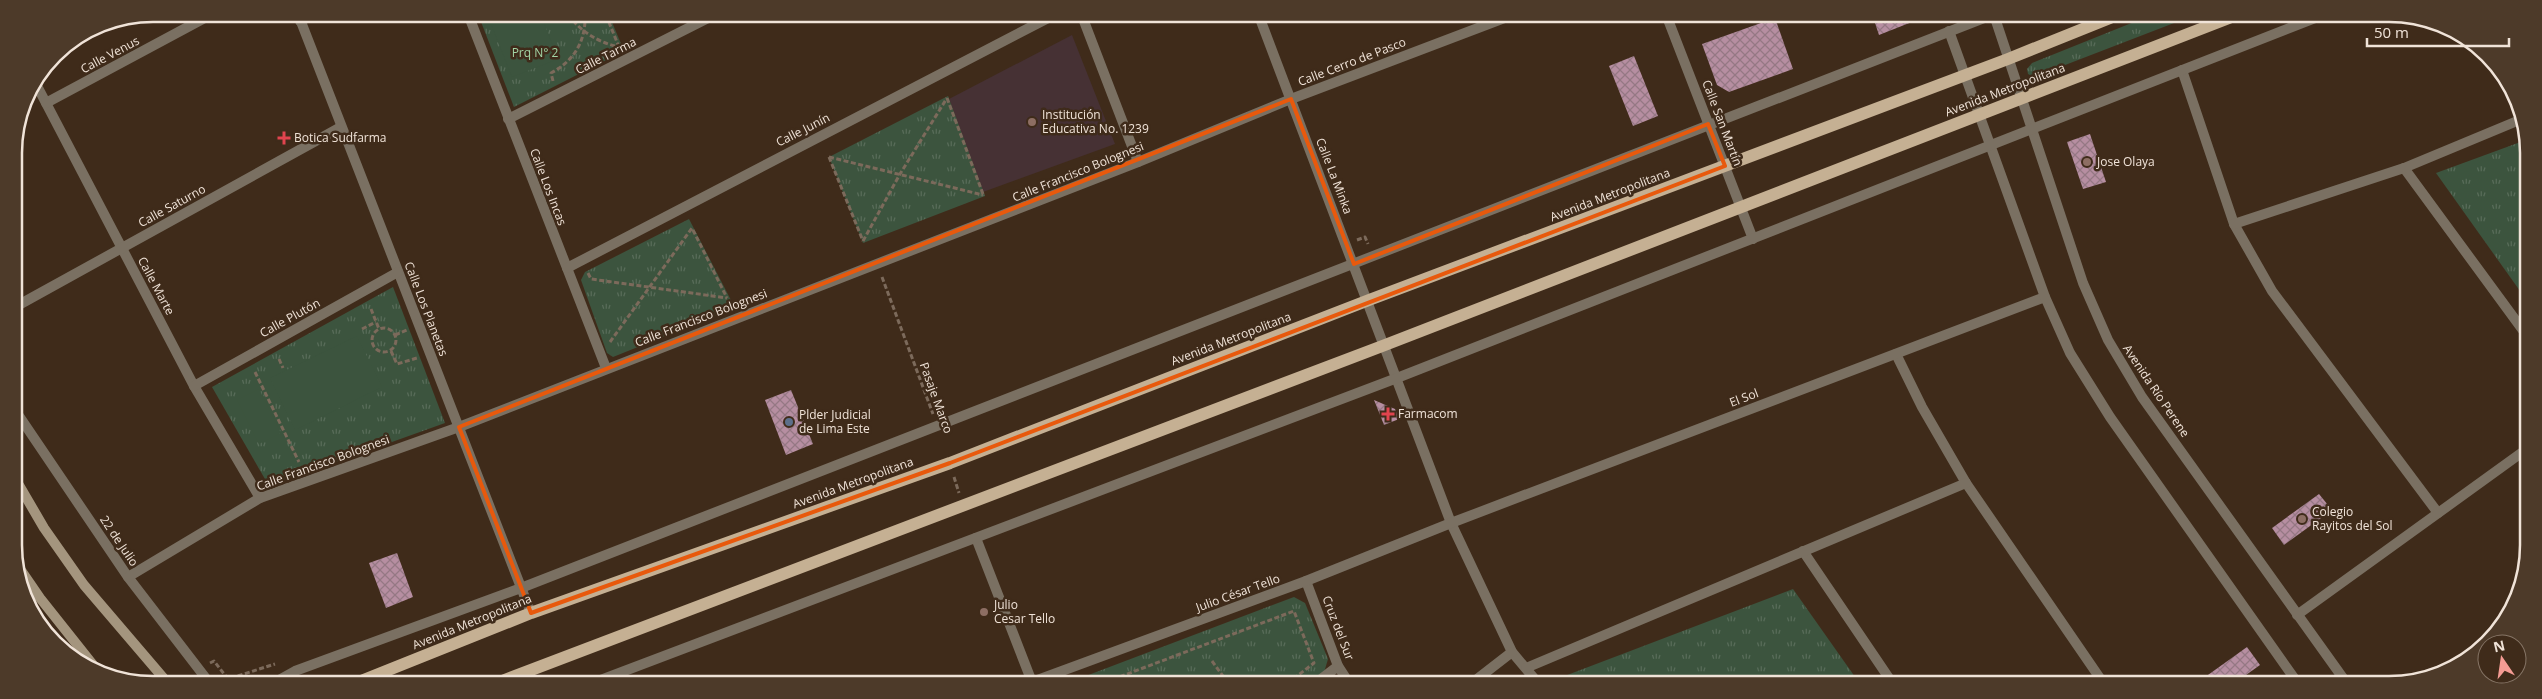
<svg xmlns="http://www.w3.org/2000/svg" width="2542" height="699" font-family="'Open Sans',sans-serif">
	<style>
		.education { fill: #463134 }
		.grass { fill: url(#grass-tufts) }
		.garden { fill: #3c543e }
		.building { fill: url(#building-cross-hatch) }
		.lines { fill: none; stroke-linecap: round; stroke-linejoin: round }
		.path { stroke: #7c6a5b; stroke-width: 3; stroke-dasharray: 5 2.5; stroke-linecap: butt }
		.minor { stroke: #7a7062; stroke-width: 10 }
		.tertiary { stroke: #7a7062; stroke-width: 10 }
		.secondary { stroke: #a4957e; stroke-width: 10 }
		.primary { stroke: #c5b093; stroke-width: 12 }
		.marked { fill: none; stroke: #e8590c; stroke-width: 4; stroke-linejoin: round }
		.education-dot { fill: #8d6e63; stroke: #3f2b1a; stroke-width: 2 }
		.health-dot { fill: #e0444e; stroke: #3f2b1a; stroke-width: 2 }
		.service-dot { fill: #5c6f8a; stroke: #3f2b1a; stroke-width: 2 }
		.labels { text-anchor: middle; stroke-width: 5; stroke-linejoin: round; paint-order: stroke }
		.park-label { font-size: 12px; fill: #a2d5a6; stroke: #3f2b1a }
		.street-label { font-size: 12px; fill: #f0e3d8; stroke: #3f2b1a }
		.poi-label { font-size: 12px; fill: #f0e3d8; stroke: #3f2b1a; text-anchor: start }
		.rim { fill: none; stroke: #f0e3d8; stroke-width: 2.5 }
	</style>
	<defs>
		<pattern id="grass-tufts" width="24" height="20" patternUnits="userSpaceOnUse" patternTransform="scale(1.25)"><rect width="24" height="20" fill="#3c543e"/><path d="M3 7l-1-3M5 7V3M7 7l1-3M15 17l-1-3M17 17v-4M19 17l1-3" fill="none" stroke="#586c59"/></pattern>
		<pattern id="building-cross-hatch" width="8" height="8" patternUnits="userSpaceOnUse" patternTransform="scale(1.25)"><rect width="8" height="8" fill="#b68ea1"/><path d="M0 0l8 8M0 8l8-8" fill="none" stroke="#957884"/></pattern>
	</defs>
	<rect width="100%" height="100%" fill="#3f2b1a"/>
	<!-- education -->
	<path class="education" d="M1072 35 1115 144 983 192 949 99Z"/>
	<!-- grass -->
	<g class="grass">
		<path d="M478 14 609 15 624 51 514 107Z"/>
		<path d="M2144 18H2187L2034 77 2028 74 2027 69 2032 63Z"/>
		<path d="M948 96 985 196 863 243 829 157Z"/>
		<path d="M2526 140 2525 298 2436 173Z"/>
		<path d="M689 219 735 308 613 357 607 353 581 280 585 272Z"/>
		<path d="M393 287 445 423 269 486 212 387Z"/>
		<path d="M1793 589 1860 684 1566 683 1562 677Z"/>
		<path d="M1294 597 1305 603 1328 659 1323 676 1313 683 1070 682Z"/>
	</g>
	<!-- garden -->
	<g class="garden">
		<path d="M487 14 541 15 558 59 512 77Z"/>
		<path d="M357 336 382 387 295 430 270 378Z"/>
		<path d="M259 389 281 433 259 444 237 400Z"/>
	</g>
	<!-- building -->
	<g class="building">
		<path d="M1873 17H1922V18L1879 35Z"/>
		<path d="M1775 18 1793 69 1729 92 1717 85 1702 44Z"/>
		<path d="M1634 56 1658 116 1633 126 1609 66Z"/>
		<path d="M2090 134 2106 182 2083 189 2067 142Z"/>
		<path d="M791 390 813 444 786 455 765 400Z"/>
		<path d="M1374 400 1395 409 1399 419 1384 425Z"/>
		<path d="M2319 494 2332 510 2284 545 2272 528Z"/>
		<path d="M397 553 413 597 386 608 369 563Z"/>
		<path d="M2247 647 2260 665 2232 685H2194Z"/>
	</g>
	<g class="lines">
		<!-- path -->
		<g class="path">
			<path d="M568 15C582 32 597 42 619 47"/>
			<path d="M606 15 619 47"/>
			<path d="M553 81 551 73C574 61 586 41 585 15"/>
			<path d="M947 98 983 194"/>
			<path d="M829 157 983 195"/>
			<path d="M829 157 863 241"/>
			<path d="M1357 240 1365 237 1368 244"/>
			<path d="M863 241 900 174 947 98"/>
			<path d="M588 273 591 279 727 298"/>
			<path d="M882 277 933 414"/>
			<path d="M371 309 379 329"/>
			<circle cx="384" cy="340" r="12"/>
			<path d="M362 329 376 322"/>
			<path d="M395 335 407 330"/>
			<path d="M610 342 692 228 727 298"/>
			<path d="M391 351 397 364 417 358"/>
			<path d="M279 359 283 368"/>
			<path d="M255 372 299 462"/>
			<path d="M954 477 959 493"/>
			<path d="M1212 661 1228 683"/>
			<path d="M210 663 214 661 228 679 275 664"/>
			<path d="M1106 682 1294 611 1314 663 1288 683"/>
		</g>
		<!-- minor -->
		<g class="minor">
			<path d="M298 14 531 613"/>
			<path d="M468 14 606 368"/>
			<path d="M1082 16 1138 162"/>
			<path d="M1259 16 1451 523 1512 652 1538 683"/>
			<path d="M1667 17 1753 239"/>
			<path d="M300 21 317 14"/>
			<path d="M2182 70 2234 224 2272 291 2438 513"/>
			<path d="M35 82 194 386 260 498"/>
			<path d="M46 103 212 14"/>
			<path d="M508 119 714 15"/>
			<path d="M2404 168 2525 333"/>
			<path d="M2234 224 2404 168 2522 119"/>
			<path d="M567 268 1052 16"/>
			<path d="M15 307 341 127"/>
			<path d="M1896 354 1922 407 1966 483 2104 684"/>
			<path d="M194 386 398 272"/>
			<path d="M15 410 128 577 208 681"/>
			<path d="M976 538 1032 682"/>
			<path d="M1803 551 1893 684"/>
			<path d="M128 577 260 498 459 427 1138 162 1291 99 1507 17"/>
			<path d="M1306 581 1338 666 1349 683"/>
			<path d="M2297 615 2524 451"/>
			<path d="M1526 668 1966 483"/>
			<path d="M1032 682 1306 581 1451 523 2045 297"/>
			<path d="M1316 683 1338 666"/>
			<path d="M1472 683 1512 652"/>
		</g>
		<!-- tertiary -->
		<g class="tertiary">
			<path d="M1995 18 2083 283 2108 340 2142 397 2348 685"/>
			<path d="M1949 31 2045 297 2070 353 2110 417 2299 685"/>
			<path d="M277 681 295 671 521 588 1984 18"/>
			<path d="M598 681 1397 378 2315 18"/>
		</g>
		<!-- secondary -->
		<g class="secondary">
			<path d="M16 480 44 528 84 585 166 681"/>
			<path d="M16 563 40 598 94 666"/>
		</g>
		<!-- primary -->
		<g class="primary">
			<path d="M361 681 531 613 950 463 1369 300 2008 59 2110 18"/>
			<path d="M502 681 1385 345 2229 18"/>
		</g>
	</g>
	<!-- marked area -->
	<path class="marked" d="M1291 99 1354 264 1708 124 1725 166 950 463 531 613 459 427Z"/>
	<!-- markers -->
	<g class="education-dot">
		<circle cx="1032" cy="122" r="5"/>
		<circle cx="2087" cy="162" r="5"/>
		<circle cx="2302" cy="519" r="5"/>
		<circle cx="984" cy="612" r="5"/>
	</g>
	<g class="health-dot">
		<path d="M281.5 130.5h5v5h5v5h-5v5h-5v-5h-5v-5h5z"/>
		<path d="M1385.5 406.5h5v5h5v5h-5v5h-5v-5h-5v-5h5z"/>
	</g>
	<circle class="service-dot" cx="789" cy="422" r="5"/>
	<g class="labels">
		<!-- park labels -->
		<g class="park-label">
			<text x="535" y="57">Prq N° 2</text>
		</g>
		<!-- street labels -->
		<g class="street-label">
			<text transform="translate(110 55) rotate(-28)" y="4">Calle Venus</text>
			<text transform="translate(606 56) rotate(-27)" y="4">Calle Tarma</text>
			<text transform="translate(1352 62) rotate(-21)" y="4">Calle Cerro de Pasco</text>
			<text transform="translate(2005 90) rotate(-21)" y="4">Avenida Metropolitana</text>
			<text transform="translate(1722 123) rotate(69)" y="4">Calle San Martín</text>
			<text transform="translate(803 130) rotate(-27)" y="4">Calle Junín</text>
			<text transform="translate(1078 172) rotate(-22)" y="4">Calle Francisco Bolognesi</text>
			<text transform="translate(1334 176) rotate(69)" y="4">Calle La Minka</text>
			<text transform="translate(548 187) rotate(69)" y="4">Calle Los Incas</text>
			<text transform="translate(1610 195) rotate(-21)" y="4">Avenida Metropolitana</text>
			<text transform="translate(172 206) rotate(-29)" y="4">Calle Saturno</text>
			<text transform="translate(156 286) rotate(62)" y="4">Calle Marte</text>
			<text transform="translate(426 309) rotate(69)" y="4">Calle Los Planetas</text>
			<text transform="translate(290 318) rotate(-29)" y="4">Calle Plutón</text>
			<text transform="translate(701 318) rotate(-21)" y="4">Calle Francisco Bolognesi</text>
			<text transform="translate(1231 339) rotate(-21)" y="4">Avenida Metropolitana</text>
			<text transform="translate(2156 391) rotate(56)" y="4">Avenida Río Perene</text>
			<text transform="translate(936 398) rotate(70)" y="4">Pasaje Marco</text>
			<text transform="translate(1744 398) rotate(-21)" y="4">El Sol</text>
			<text transform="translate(323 463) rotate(-20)" y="4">Calle Francisco Bolognesi</text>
			<text transform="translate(853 483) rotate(-20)" y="4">Avenida Metropolitana</text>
			<text transform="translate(119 541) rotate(56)" y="4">22 de Julio</text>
			<text transform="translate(1238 593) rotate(-20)" y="4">Julio César Tello</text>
			<text transform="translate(472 622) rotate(-22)" y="4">Avenida Metropolitana</text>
			<text transform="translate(1338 628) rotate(69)" y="4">Cruz del Sur</text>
		</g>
		<!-- poi labels -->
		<g class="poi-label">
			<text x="1042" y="119">Institución<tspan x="1042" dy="14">Educativa No. 1239</tspan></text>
			<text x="294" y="142">Botica Sudfarma</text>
			<text x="2097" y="166">Jose Olaya</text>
			<text x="1398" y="418">Farmacom</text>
			<text x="799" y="419">Plder Judicial<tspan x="799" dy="14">de Lima Este</tspan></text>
			<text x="2312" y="516">Colegio<tspan x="2312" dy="14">Rayitos del Sol</tspan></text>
			<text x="994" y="609">Julio<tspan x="994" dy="14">Cesar Tello</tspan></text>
		</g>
	</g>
	<!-- crop -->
	<path d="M0 0H2542V699H0ZM153 22H2389A131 131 0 0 1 2520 153V545A131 131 0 0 1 2389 676H153A131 131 0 0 1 22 545V153A131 131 0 0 1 153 22Z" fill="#4d3a29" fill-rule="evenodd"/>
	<path class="rim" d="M153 22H2389A131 131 0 0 1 2520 153V545A131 131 0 0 1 2389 676H153A131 131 0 0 1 22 545V153A131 131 0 0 1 153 22Z"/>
	<!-- north arrow -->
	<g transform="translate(2502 659) rotate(347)"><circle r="24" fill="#3f2b1a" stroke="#867566"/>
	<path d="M0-4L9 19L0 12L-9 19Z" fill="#f59c94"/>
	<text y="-8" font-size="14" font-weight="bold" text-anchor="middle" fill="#f0e3d8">N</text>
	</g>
	<!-- scale -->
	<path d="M2367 38v8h142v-8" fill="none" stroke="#f0e3d8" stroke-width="2.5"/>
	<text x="2374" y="38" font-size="15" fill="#f0e3d8" stroke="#3f2b1a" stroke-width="4" paint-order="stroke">50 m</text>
</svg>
